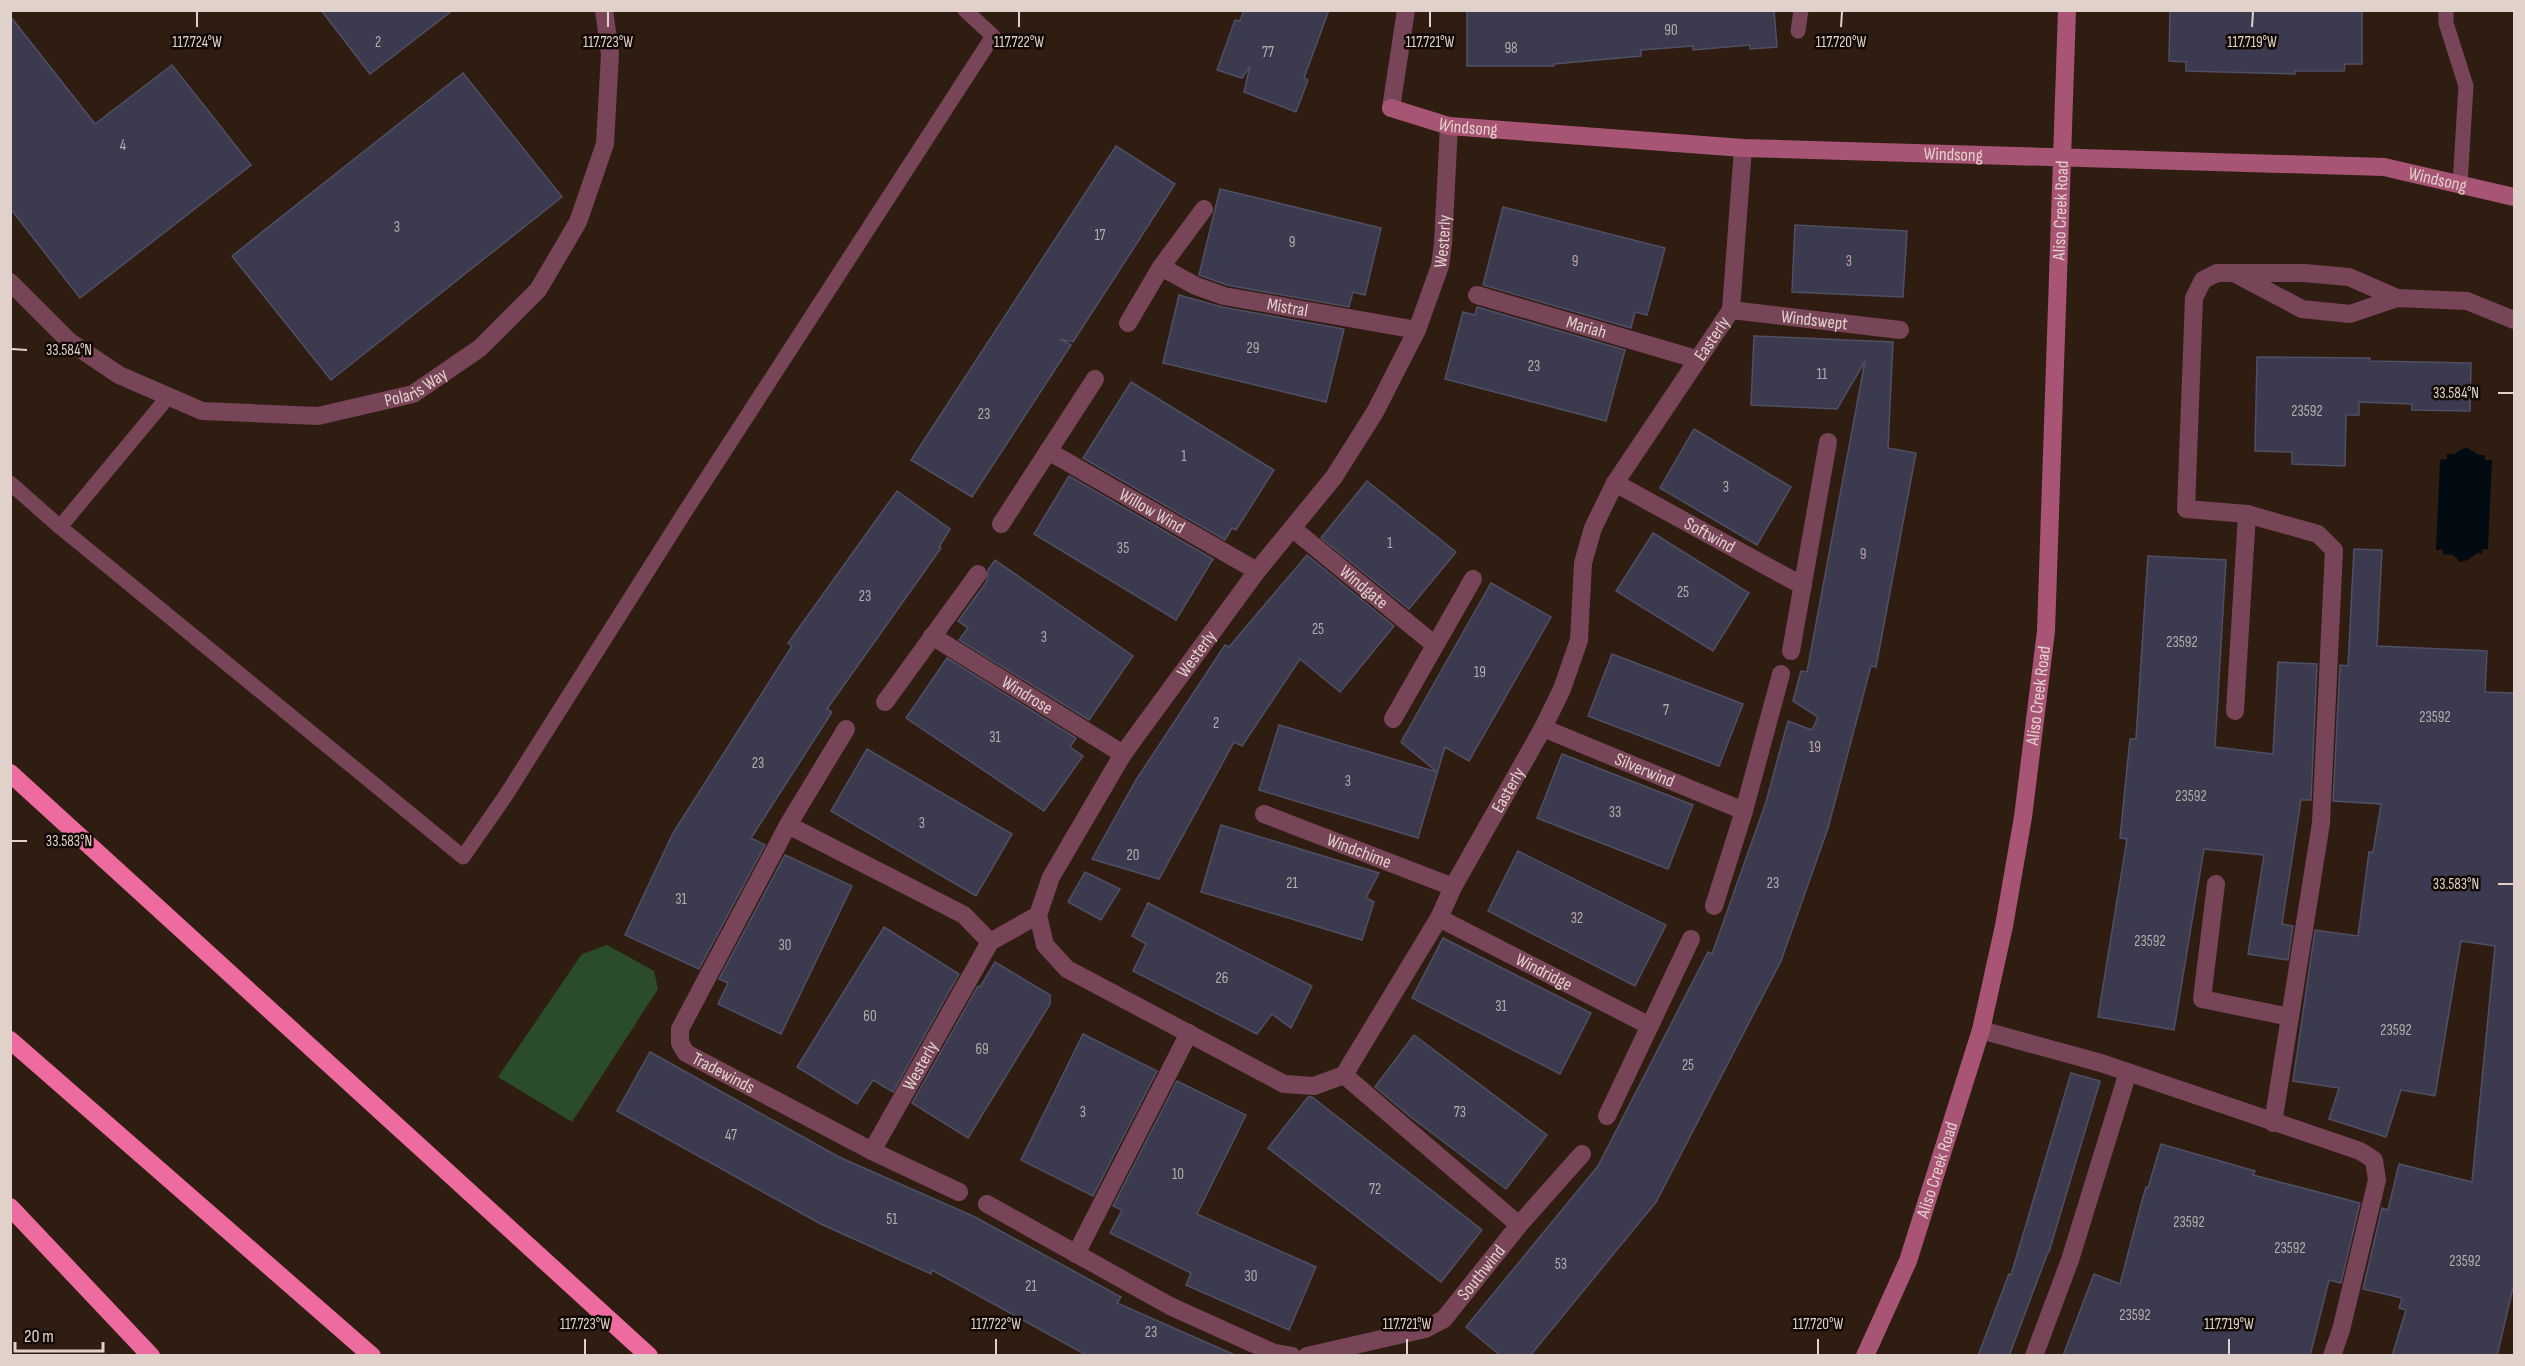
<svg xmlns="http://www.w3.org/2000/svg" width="2525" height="1366" font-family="'Sofia Sans Condensed',sans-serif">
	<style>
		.green { fill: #2a4c2d }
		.water { fill: #020b11 }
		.building { fill: #3b3a4f; stroke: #4f4f65; stroke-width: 1.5 }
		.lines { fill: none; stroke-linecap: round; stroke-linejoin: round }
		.lane { stroke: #784457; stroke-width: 15 }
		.street { stroke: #784457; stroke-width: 18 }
		.secondary { stroke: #a85474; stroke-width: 18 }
		.highway { stroke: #ee6ba0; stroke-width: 18 }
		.ticks { fill: none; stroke: #e0d2cb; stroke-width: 2 }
		.labels { text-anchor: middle; stroke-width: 5; stroke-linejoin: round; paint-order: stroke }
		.number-label { font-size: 15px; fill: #b7acac }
		.street-label { font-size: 18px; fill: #e0d2cb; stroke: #120905 }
		.ticks-label { font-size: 15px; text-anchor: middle; fill: #e0d2cb; stroke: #120905; stroke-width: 5; stroke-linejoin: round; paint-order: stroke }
	</style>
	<rect width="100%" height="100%" fill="#301d12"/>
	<!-- green -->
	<path class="green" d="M607 945 654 971 658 989 572 1122 498 1077 582 954Z"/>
	<!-- water -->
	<path class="water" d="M2466 447 2479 455H2485V460H2492L2488 549H2483L2482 554 2477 553 2468 560 2460 562 2453 555 2443 554V550H2436L2440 460 2447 459V454H2454Z"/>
	<!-- building -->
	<g class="building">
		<path d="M321 10H453L370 74Z"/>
		<path d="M1244 10H1329L1304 78 1308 80 1296 112 1244 92 1250 66 1242 78 1217 70 1235 20 1240 21Z"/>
		<path d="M1467 10H1774L1777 47 1750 49V45L1693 50V46L1641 50V56L1554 64V66H1467Z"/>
		<path d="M2170 10H2362V64H2345L2344 71H2295V74L2186 71V62L2169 61Z"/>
		<path d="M10 16 95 124 172 65 251 165 80 298 10 208Z"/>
		<path d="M463 73 562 197 331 380 232 256Z"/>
		<path d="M1116 146 1175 184 1073 342 1060 339 1071 345 972 497 911 460Z"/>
		<path d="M1220 189 1381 228 1365 295 1353 292 1349 307 1227 285 1199 275Z"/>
		<path d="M1503 207 1665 248 1647 315 1635 312 1631 328 1483 285Z"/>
		<path d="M1795 225 1907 231 1903 297 1792 292Z"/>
		<path d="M1179 295 1222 307 1344 329 1326 402 1163 363Z"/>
		<path d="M1477 307 1625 350 1606 421 1445 379 1463 312 1475 315Z"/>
		<path d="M1754 336 1893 342 1888 448 1916 453 1876 667 1871 666 1828 828 1781 961 1656 1202 1530 1356H1501L1466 1327 1598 1166 1708 952 1712 954 1766 802 1788 721 1812 730 1818 717 1793 701 1801 671 1807 672 1865 361 1837 409 1751 405Z"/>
		<path d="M2257 357 2370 358V361L2471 363 2470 411 2412 410V404L2359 402V415H2346L2345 466 2292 464V452L2255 451Z"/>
		<path d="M1131 382 1274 470 1236 530 1232 528 1225 540 1083 458Z"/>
		<path d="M1694 429 1791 487 1757 545 1660 488Z"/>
		<path d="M1069 476 1213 559 1176 620 1034 534Z"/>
		<path d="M1367 481 1456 552 1409 609 1321 538Z"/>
		<path d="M897 491 950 529 939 547 941 548 827 709 832 712 751 838 765 845 699 969 625 935 673 833 792 646 788 643Z"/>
		<path d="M1653 533 1749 593 1713 651 1616 591Z"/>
		<path d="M2354 549 2382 550 2377 646 2487 651 2485 692 2514 693V1284L2497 1356H2392L2406 1310 2399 1308 2402 1298 2363 1289 2382 1208 2388 1210 2399 1164 2472 1182 2495 946 2461 941 2435 1096 2401 1090 2386 1137 2329 1119 2339 1088 2293 1081 2315 930 2358 936 2369 852H2373L2381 804 2333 801 2340 665 2348 666Z"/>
		<path d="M1307 555 1394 626 1340 692 1300 659 1242 746 1234 742 1159 879 1092 859 1136 780 1225 645 1229 647Z"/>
		<path d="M2148 556 2226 560 2215 747 2273 754 2278 662 2317 664 2311 800H2301L2282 924 2293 926 2288 960 2248 954 2264 855 2204 849 2174 1030 2098 1017 2127 839 2120 838 2130 739H2136Z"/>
		<path d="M995 560 1133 656 1089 720 959 640 968 628 958 621 987 581 988 570Z"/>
		<path d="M1491 583 1551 617 1469 761 1445 747 1418 838 1259 790 1279 725 1437 772 1401 742Z"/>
		<path d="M1612 654 1743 704 1719 766 1588 716Z"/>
		<path d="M947 658 1076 738 1070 747 1083 756 1044 811 906 718Z"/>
		<path d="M867 749 1012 834 976 896 831 811Z"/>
		<path d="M1562 754 1693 805 1668 869 1537 818Z"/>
		<path d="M1221 825 1379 873 1366 898 1374 902 1362 940 1201 892Z"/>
		<path d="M1518 851 1666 925 1635 986 1488 911Z"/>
		<path d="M785 855 852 886 781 1034 718 1004 728 983 719 979Z"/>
		<path d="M1085 872 1120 889 1101 920 1068 902Z"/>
		<path d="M1148 903 1312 986 1291 1028 1272 1014 1257 1034 1133 971 1146 944 1132 936Z"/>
		<path d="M884 927 959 974 893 1092 873 1080 857 1104 797 1067Z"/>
		<path d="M1443 938 1591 1013 1560 1074 1412 998Z"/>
		<path d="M995 962 1050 995V1004L968 1138 912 1103 978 986 980 987Z"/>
		<path d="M1083 1034 1157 1071 1093 1196 1021 1160Z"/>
		<path d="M1414 1035 1547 1135 1506 1189 1412 1118 1375 1087Z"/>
		<path d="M650 1052 839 1157 975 1217 1121 1297 1117 1303 1237 1356H1088L932 1270 931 1274 821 1224 617 1111Z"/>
		<path d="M2071 1073 2100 1081 2049 1252H2048L2009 1356H1978L2009 1274 2011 1275Z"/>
		<path d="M1177 1081 1246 1115 1197 1214 1316 1267 1289 1330 1186 1285 1191 1273 1110 1233 1122 1210 1113 1206Z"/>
		<path d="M1308 1097H1312L1482 1230 1441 1282 1268 1148Z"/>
		<path d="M2161 1144 2255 1171 2253 1175 2360 1203 2341 1283 2329 1280 2310 1356H2063L2094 1274 2120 1284 2143 1197 2146 1187 2148 1188Z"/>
	</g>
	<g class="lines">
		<!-- lane -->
		<g class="lane">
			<path d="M2446 10V23L2466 86 2460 184"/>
			<path d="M1798 31 1801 10"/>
			<path d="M10 483 60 527 463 857 506 795 683 515 993 36 965 10"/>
			<path d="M60 527 168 397"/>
		</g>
		<!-- street -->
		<g class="street">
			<path d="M1391 108 1406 10"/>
			<path id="s1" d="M1161 267 1196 286 1224 296 1417 330"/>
			<path d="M2236 274 2302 309 2350 314 2397 298 2467 301 2514 320"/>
			<path id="s2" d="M10 282 70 342 119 375 202 411 318 416 413 394 480 348 538 290 578 222 605 144 610 54 604 10"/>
			<path id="s3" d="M1477 295 1696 359"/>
			<path id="s4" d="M1731 310 1900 330"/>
			<path d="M1128 323 1161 267 1204 209"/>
			<path id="s5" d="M1048 451 1257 571"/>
			<path id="s6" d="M1615 483 1803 586"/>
			<path d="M1001 524 1095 379"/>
			<path id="s7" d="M1292 528 1435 645"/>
			<path id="s8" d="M932 636 1123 754"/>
			<path d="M1791 651 1828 442"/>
			<path d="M885 702 978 574"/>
			<path d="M2235 711 2247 514"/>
			<path d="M1393 719 1473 579"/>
			<path id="s9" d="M1543 728 1744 811"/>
			<path id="s10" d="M846 729 788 825 680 1029V1043L686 1053 872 1151 959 1192"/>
			<path id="s11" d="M1264 814 1453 887"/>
			<path d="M788 825 964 915 990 942"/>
			<path d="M2216 884 2202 999 2290 1017"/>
			<path d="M1714 906 1744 811 1781 674"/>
			<path id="s12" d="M1038 915 1045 945 1067 969 1284 1084 1314 1086 1344 1075 1439 918 1453 887 1543 728 1562 689 1579 640 1583 563 1593 528 1615 483 1731 310 1743 148"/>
			<path id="s13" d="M1439 918 1650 1026"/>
			<path d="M1981 1030 2101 1063 2360 1151 2374 1160 2377 1180 2341 1330 2332 1356"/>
			<path d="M1344 1075 1519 1225"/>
			<path d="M1607 1116 1691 939"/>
			<path d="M2273 1123 2321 823 2334 550 2318 534 2247 514 2186 509 2194 298 2203 280 2217 273H2304L2349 277 2397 298"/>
			<path id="s14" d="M872 1151 990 942 1038 915 1051 877 1123 754 1257 571 1334 477 1375 412 1417 330 1440 266 1443 244 1449 126"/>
			<path d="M987 1204 1170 1306 1274 1353 1292 1356"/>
			<path d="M1076 1254 1189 1033"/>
			<path id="s15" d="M1307 1356 1425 1329 1444 1319 1519 1225 1582 1154"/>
			<path d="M2034 1356 2070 1260 2128 1072"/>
		</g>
		<!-- secondary -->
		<g class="secondary">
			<path id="s16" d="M1391 108 1449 126 1743 148 2384 167 2514 197"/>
			<path id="s17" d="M1865 1356 1908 1261 1981 1030 2004 926 2023 817 2046 631 2067 10"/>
		</g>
		<!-- highway -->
		<g class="highway">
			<path d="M10 773 649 1356"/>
			<path d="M10 1040 372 1356"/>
			<path d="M10 1207 151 1356"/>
		</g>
	</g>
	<!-- ticks -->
	<path class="ticks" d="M197 27V12M608 27V12M1019 27V12M1430 27V12M1841 27 1842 12M2252 27 2253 12M12 349 27 350M2498 393H2513M12 841H27M2498 884H2513M585 1354V1339M996 1354V1339M1407 1354V1339M1818 1354V1339M2229 1354V1339"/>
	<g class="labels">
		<!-- number labels -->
		<g class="number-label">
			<text x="1671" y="35">90</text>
			<text x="378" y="47">2</text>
			<text x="1511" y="53">98</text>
			<text x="1268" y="57">77</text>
			<text x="123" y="150">4</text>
			<text x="397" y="232">3</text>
			<text x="1100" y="240">17</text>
			<text x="1292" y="247">9</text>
			<text x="1575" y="266">9</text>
			<text x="1849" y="266">3</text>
			<text x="1253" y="353">29</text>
			<text x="1534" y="371">23</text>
			<text x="1822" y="379">11</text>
			<text x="2307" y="416">23592</text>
			<text x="984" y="419">23</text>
			<text x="1184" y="461">1</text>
			<text x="1726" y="492">3</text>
			<text x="1390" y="548">1</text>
			<text x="1123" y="553">35</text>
			<text x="1863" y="559">9</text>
			<text x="1683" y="597">25</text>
			<text x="865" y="601">23</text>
			<text x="1318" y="634">25</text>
			<text x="1044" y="642">3</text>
			<text x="2182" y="647">23592</text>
			<text x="1480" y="677">19</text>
			<text x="1666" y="715">7</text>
			<text x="2435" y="722">23592</text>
			<text x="1216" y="728">2</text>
			<text x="995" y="742">31</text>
			<text x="1815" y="752">19</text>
			<text x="758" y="768">23</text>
			<text x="1348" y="786">3</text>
			<text x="2191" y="801">23592</text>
			<text x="1615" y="817">33</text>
			<text x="922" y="828">3</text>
			<text x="1133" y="860">20</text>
			<text x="1292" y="888">21</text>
			<text x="1773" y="888">23</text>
			<text x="681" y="904">31</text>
			<text x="1577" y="923">32</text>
			<text x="2150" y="946">23592</text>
			<text x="785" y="950">30</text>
			<text x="1222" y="983">26</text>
			<text x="1501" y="1011">31</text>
			<text x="870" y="1021">60</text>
			<text x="2396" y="1035">23592</text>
			<text x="982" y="1054">69</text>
			<text x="1688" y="1070">25</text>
			<text x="1083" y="1117">3</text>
			<text x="1460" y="1117">73</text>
			<text x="731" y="1140">47</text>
			<text x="1178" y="1179">10</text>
			<text x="1375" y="1194">72</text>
			<text x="892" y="1224">51</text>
			<text x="2189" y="1227">23592</text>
			<text x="2290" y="1253">23592</text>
			<text x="2465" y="1266">23592</text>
			<text x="1561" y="1269">53</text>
			<text x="1251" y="1281">30</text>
			<text x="1031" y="1291">21</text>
			<text x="2135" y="1320">23592</text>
			<text x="1151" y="1337">23</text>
		</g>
		<!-- street labels -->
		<g class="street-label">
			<text dy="6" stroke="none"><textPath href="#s16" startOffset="80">Windsong</textPath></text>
			<text dy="6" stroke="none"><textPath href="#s16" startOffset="566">Windsong</textPath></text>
			<text dy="6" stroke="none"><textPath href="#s16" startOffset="1052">Windsong</textPath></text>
			<text dy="6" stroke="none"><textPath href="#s17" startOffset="1172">Aliso Creek Road</textPath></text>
			<text dy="6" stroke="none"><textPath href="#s14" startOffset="1088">Westerly</textPath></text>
			<text dy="6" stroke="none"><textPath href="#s1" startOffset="134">Mistral</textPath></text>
			<text dy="6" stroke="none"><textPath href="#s4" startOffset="84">Windswept</textPath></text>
			<text dy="6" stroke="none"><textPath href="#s3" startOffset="114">Mariah</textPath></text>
			<text dy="6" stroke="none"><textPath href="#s12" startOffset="1204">Easterly</textPath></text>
			<text dy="6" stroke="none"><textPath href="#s2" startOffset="453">Polaris Way</textPath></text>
			<text dy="6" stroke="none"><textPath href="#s5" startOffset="120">Willow Wind</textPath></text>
			<text dy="6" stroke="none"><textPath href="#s6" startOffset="108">Softwind</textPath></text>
			<text dy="6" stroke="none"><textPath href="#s7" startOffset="93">Windgate</textPath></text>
			<text dy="6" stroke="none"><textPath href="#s14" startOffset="602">Westerly</textPath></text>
			<text dy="6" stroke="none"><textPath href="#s8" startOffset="112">Windrose</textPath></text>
			<text dy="6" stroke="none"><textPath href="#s17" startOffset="686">Aliso Creek Road</textPath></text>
			<text dy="6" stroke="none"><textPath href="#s9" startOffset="110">Silverwind</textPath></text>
			<text dy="6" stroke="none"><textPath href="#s12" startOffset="700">Easterly</textPath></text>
			<text dy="6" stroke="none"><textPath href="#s11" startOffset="102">Windchime</textPath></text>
			<text dy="6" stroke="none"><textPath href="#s13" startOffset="118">Windridge</textPath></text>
			<text dy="6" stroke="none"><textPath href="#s14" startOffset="98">Westerly</textPath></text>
			<text dy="6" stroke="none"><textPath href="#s10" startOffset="411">Tradewinds</textPath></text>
			<text dy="6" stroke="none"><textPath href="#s17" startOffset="200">Aliso Creek Road</textPath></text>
			<text dy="6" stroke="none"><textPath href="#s15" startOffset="202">Southwind</textPath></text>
		</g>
	</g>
	<g class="ticks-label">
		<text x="197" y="47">117.724°W</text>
		<text x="608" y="47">117.723°W</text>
		<text x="1019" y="47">117.722°W</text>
		<text x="1430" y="47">117.721°W</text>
		<text x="1841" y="47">117.720°W</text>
		<text x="2252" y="47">117.719°W</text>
		<text x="69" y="355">33.584°N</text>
		<text x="2456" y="398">33.584°N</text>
		<text x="69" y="846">33.583°N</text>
		<text x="2456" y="889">33.583°N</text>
		<text x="585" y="1329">117.723°W</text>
		<text x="996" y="1329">117.722°W</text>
		<text x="1407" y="1329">117.721°W</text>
		<text x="1818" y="1329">117.720°W</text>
		<text x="2229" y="1329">117.719°W</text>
	</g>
	<!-- border -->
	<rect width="2525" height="1366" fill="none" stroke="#e0d2cb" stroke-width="24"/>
	<!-- scale -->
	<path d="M15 1342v9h88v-9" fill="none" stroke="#e0d2cb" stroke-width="3"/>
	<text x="24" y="1342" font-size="18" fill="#e0d2cb" stroke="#120905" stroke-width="4.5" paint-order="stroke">20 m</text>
</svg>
